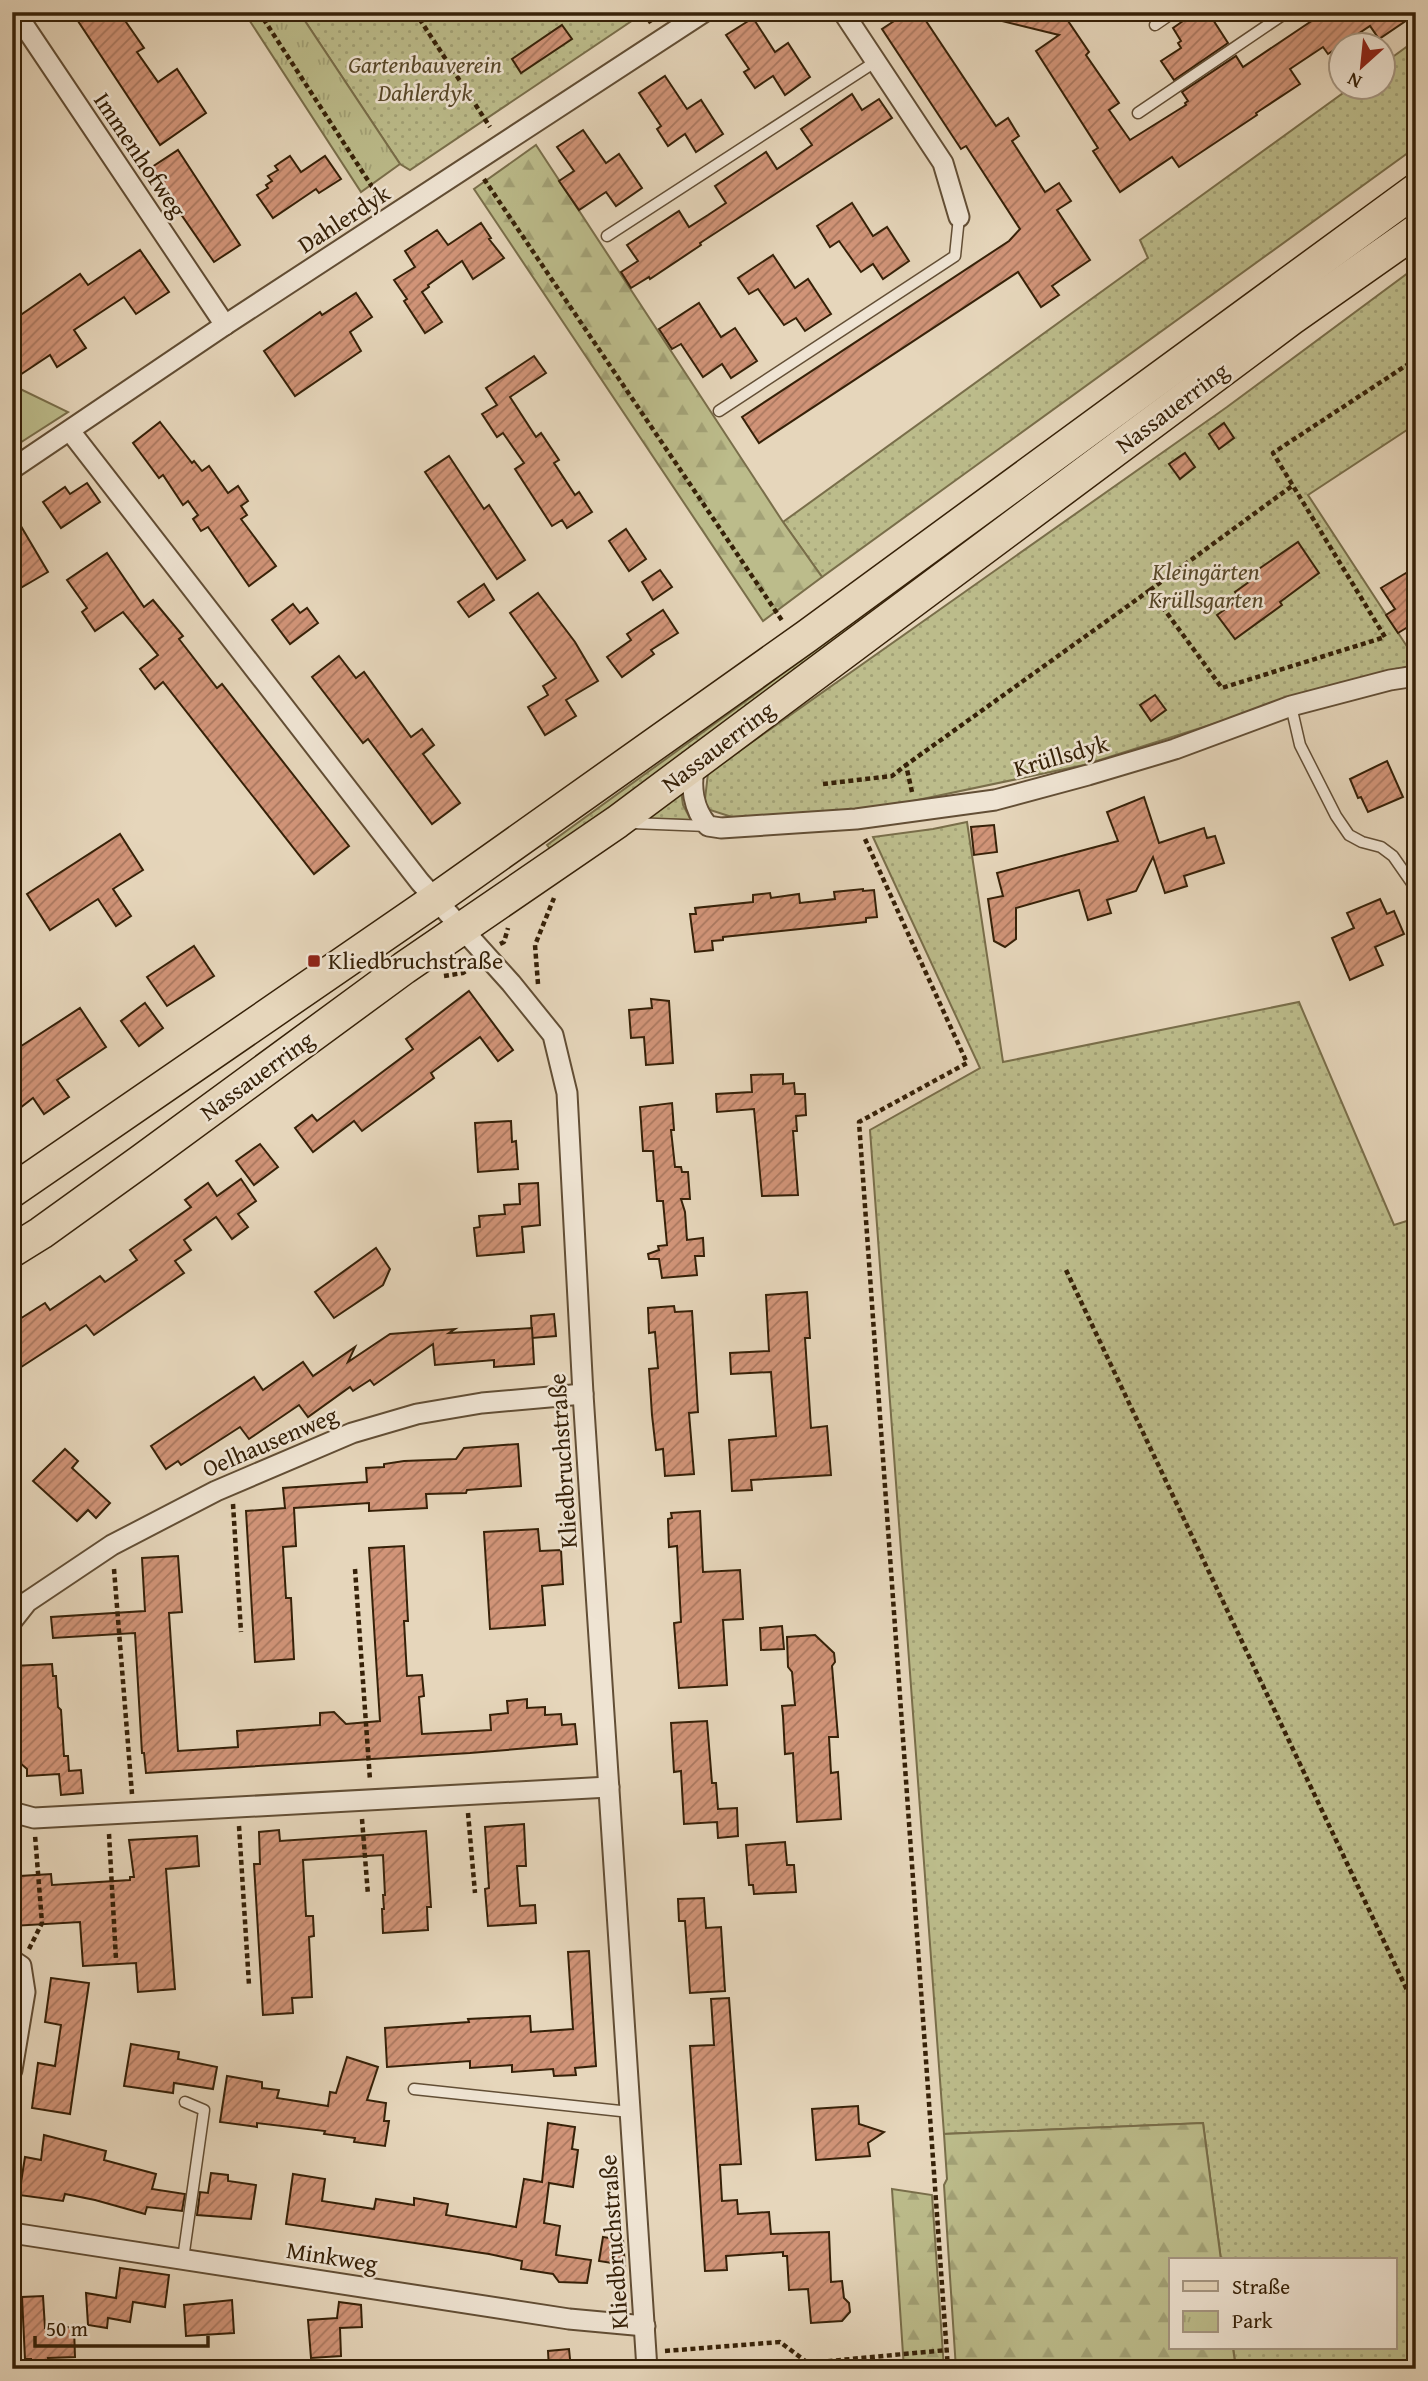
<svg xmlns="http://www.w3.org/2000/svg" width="1428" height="2381" font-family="'Gentium Book Plus',serif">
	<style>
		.grass { fill: url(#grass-dots); stroke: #796e4a; stroke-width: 2 }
		.forest { fill: url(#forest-firs); stroke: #796e4a; stroke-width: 2 }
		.park { fill: url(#park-tufts); stroke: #796e4a; stroke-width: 2 }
		.pitch { fill: #bcbc8b; stroke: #796e4a; stroke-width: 2 }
		.building { fill: url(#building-hatch); stroke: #362108; stroke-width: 2 }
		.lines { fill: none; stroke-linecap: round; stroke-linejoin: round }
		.lane-casing { stroke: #624e35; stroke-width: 13 }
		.street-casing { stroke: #624e35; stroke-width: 23 }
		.primary-casing { stroke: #362108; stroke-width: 35 }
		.path { stroke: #362108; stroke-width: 4.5; stroke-dasharray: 5 3.5; stroke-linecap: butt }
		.lane { stroke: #efe4d3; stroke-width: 10 }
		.street { stroke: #efe4d3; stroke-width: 19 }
		.primary { stroke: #e6d6bb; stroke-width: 32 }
		.poi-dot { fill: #8f2418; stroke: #efe4d3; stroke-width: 2.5 }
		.labels { text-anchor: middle; stroke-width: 5; stroke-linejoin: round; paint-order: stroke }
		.park-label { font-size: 24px; font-style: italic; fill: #584829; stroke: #efe4d3 }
		.street-label { font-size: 24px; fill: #362108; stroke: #efe4d3 }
		.poi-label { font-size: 24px; fill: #362108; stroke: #efe4d3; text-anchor: start }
	</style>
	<defs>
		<pattern id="grass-dots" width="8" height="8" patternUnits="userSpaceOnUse" patternTransform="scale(1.75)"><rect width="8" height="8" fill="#bcbc8b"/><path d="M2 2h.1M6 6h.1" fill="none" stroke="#a2a176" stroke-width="1.8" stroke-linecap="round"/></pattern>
		<pattern id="forest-firs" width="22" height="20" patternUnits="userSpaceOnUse" patternTransform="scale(1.75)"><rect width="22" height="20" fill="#bcbc8b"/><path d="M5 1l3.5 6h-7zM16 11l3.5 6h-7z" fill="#a2a176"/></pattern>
		<pattern id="park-tufts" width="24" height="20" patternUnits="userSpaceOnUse" patternTransform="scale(1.75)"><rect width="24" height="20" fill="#bcbc8b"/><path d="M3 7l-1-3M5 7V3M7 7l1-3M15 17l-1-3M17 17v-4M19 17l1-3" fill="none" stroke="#a2a176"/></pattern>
		<pattern id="building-hatch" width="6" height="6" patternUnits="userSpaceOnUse" patternTransform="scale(1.75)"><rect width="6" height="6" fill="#d19478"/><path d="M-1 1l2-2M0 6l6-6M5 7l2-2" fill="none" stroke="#aa7860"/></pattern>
	</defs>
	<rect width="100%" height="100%" fill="#e6d6bb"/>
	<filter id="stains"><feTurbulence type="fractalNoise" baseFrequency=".00286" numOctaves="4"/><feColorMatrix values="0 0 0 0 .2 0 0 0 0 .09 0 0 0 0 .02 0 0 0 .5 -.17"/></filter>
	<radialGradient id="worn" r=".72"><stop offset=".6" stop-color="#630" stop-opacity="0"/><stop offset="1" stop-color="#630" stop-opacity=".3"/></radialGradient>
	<!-- grass -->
	<g class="grass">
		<path d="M299 12H645L410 170 400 164Z"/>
		<path d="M1416 40V147L822 577 783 522 1148 258 1140 240 1350 88H1382L1383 64Z"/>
		<path d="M1416 267V424L1308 495 1408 648 1409 666 1254 711 1084 765 875 809 735 818 704 808 708 773 1227 407Z"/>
		<path d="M1338 279 551 850 547 845 757 693 966 529 1106 425Z"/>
		<path d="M681 790 683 805 691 820 645 819Z"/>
		<path d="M967 822 1003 1062 1299 1002 1394 1225 1416 1218V2369H1236L1233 2348H1395V2260H1221L1203 2123 944 2134 870 1130 980 1068 873 837 933 829Z"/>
	</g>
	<!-- forest -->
	<g class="forest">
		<path d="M536 145 783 522 822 577 763 621 474 189Z"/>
		<path d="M1203 2123 1221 2260H1171V2348H1233L1236 2369H956L944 2185 947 2179 944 2134Z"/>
		<path d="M892 2189 932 2195 944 2369H904Z"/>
	</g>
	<!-- park -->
	<path class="park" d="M244 12H299L400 164 361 192Z"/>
	<!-- pitch -->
	<path class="pitch" d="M12 385 68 412 12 448Z"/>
	<!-- building -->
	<g class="building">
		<path d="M72 12H119L144 48 137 52 158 82 177 69 206 113 160 145Z"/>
		<path d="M908 12H920L996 126 1008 118 1019 136 1012 141 1045 192 1059 183 1071 201 1057 210 1090 260 1052 286 1059 295 1041 307 1018 272 759 443 742 417 1009 241 1020 229 966 146 961 149 882 29Z"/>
		<path d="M995 12H1062L1089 52 1086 55 1119 103 1109 110 1130 140 1186 105 1185 103 1188 101 1182 92 1236 56 1243 67 1325 12H1416V14L1379 39 1370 26 1328 54 1323 47 1290 69 1300 84 1256 113 1257 115 1179 167 1172 157 1120 192 1093 151 1098 148 1036 51 1059 35 994 19Z"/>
		<path d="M1196 12H1208L1228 43 1174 80 1161 61 1181 48 1178 43 1181 41 1173 28Z"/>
		<path d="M753 18 775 52 788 43 810 77 785 95 773 76 755 88 744 72 749 69 726 35Z"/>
		<path d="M562 25 572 39 521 73 512 59Z"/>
		<path d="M665 76 687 109 701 100 723 134 696 152 685 134 668 146 657 129 661 126 639 93Z"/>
		<path d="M852 94 862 110 879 99 892 118 700 243 701 245 650 279 649 277 631 288 621 272 638 261 627 245 679 211 689 227 708 215 726 203 715 186 766 152 777 169 795 157 812 145 801 129Z"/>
		<path d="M583 130 606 163 619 154 642 188 616 206 606 192 579 210 559 181 574 171 557 147Z"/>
		<path d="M178 150 240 245 214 262 160 184 163 183 152 167Z"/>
		<path d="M290 156 301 172 325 156 341 179 319 193 316 189 273 218 257 195 268 188 266 185 272 181 268 176 278 170 275 166Z"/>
		<path d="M852 203 873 236 887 227 909 261 883 279 873 264 861 272 839 241 830 247 817 226Z"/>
		<path d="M481 223 491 238 489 239 504 258 473 279 462 261 428 285 429 287 422 292 442 322 425 333 404 301 407 299 394 280 415 267 405 251 437 230 448 245Z"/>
		<path d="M140 250 169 292 136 314 124 297 74 330 86 348 57 367 50 355 20 375 12 365V321L80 274 88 285Z"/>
		<path d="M773 255 795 288 808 279 831 314 805 331 796 318 784 325 758 289 749 294 738 278Z"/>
		<path d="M356 293 372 317 350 332 361 351 295 396 264 351 320 312 322 315Z"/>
		<path d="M699 303 721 337 735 328 757 361 731 378 722 364 703 377 681 344 672 349 659 329Z"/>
		<path d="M534 356 546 373 510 397 536 437 541 433 559 460 554 463 575 495 579 492 592 512 567 528 562 520 552 526 515 469 524 463 503 433 497 437 482 414 497 405 486 388Z"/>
		<path d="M160 422 192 463 194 461 202 471 209 466 228 493 238 486 248 501 241 506 247 515 241 519 276 566 249 586 208 527 201 531 193 519 198 515 188 501 183 505 163 475 159 478 133 443Z"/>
		<path d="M1224 423 1234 438 1219 449 1209 434Z"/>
		<path d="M1185 453 1195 467 1180 479 1169 464Z"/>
		<path d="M449 456 484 509 489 505 525 560 497 579 425 472Z"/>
		<path d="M87 483 100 502 61 528 43 502 65 487 70 494Z"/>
		<path d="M12 511 48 572 12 593Z"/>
		<path d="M626 529 646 559 629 571 609 541Z"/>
		<path d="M1298 542 1319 573 1280 602 1282 605 1235 639 1217 615 1240 599 1235 592 1253 579 1250 575Z"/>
		<path d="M107 553 144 607 153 600 183 636 179 639 217 688 222 684 349 846 314 874 163 682 155 689 140 669 158 655 123 612 95 631 82 612 87 608 67 580Z"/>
		<path d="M660 570 672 587 653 600 642 582Z"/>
		<path d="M1406 573 1416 587V622L1398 633 1386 615 1395 609 1381 588Z"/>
		<path d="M484 584 494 600 469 617 458 602Z"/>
		<path d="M538 593 575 642 598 681 566 700 576 716 545 735 528 707 548 695 543 686 556 678 510 613Z"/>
		<path d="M293 604 300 613 307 608 318 623 290 644 272 620Z"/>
		<path d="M663 610 678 633 651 650 654 654 622 677 607 657 631 640 627 634Z"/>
		<path d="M339 656 356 678 364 672 411 737 422 729 434 745 423 754 460 803 432 824 368 739 363 743 312 677Z"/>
		<path d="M1155 695 1166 710 1151 721 1140 705Z"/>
		<path d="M1387 761 1403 797 1368 812 1361 797 1358 798 1350 779Z"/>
		<path d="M1144 797 1159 843 1204 828 1207 838 1215 836 1224 863 1184 876 1187 886 1165 893 1153 857 1136 891 1107 900 1111 913 1088 920 1079 890 1016 908V939L1005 947 994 941 988 899 1003 896 997 873 1118 841 1107 812Z"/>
		<path d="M994 825 997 852 974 855 971 827Z"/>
		<path d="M120 834 143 870 113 889 131 916 116 926 98 899 50 930 27 894Z"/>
		<path d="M863 889V891L874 890 877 917 866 918V922L723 937V940L712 941 713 950 695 952 690 914H696L695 908 753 902V895L770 893 771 898 799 894 800 903 835 899 834 892Z"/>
		<path d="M1380 899 1387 914 1394 911 1404 934 1375 947 1383 965 1350 980 1332 938 1354 928 1347 913Z"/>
		<path d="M194 946 214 976 167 1006 147 977Z"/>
		<path d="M469 991 513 1050 498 1061 480 1037 431 1073 434 1078 362 1131 354 1121 313 1152 295 1128 312 1115 317 1121 413 1049 406 1039Z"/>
		<path d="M651 999 669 1001 673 1063 646 1065 644 1037 631 1038 629 1010 652 1008Z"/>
		<path d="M145 1003 163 1028 139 1046 121 1021Z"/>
		<path d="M80 1008 106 1047 57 1080 69 1097 44 1114 33 1098 20 1108 12 1097V1052Z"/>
		<path d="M783 1074V1084L794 1083 795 1094H805L806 1115 796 1116 797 1131H793L798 1195 762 1196 754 1109 717 1112 716 1094 752 1092 751 1075Z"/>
		<path d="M672 1103 674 1130H671L675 1167H681L682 1172H688L690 1199H681L685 1212 687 1240 703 1238 704 1256H695L697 1275 662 1278 659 1259H649L648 1254 659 1250 658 1246 667 1245 663 1201H657L653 1151H643L640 1107Z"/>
		<path d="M511 1121 512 1142 516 1141 518 1169 478 1172 475 1123Z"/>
		<path d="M260 1144 278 1167 254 1185 236 1161Z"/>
		<path d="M241 1179 256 1201 238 1214 248 1227 232 1239 216 1217 184 1240 191 1250 175 1261 184 1273 94 1335 86 1325 12 1373V1324L45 1303 50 1310 100 1276 105 1282 137 1260 130 1250 191 1207 185 1200 208 1183 217 1196Z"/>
		<path d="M538 1183 540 1225 522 1227 524 1252 477 1256 474 1228 480 1227 479 1216 505 1214 504 1205 520 1204 519 1184Z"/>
		<path d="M376 1248 390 1269 383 1285 334 1318 315 1292Z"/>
		<path d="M807 1292 810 1338H805L811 1428 827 1426 831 1475 751 1480 752 1490 732 1491 729 1440 776 1436 771 1372 731 1374 730 1353 769 1351 766 1295Z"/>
		<path d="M674 1306 675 1312 692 1311 698 1412 689 1413 694 1474 665 1476 663 1449 656 1450 652 1415 649 1369 658 1368 655 1332 649 1333 648 1308Z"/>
		<path d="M554 1314 556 1336 532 1338 531 1316Z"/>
		<path d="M532 1328 534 1364 494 1367V1360L435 1365 433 1344 374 1385 370 1380 353 1391 350 1387 308 1417 299 1405 249 1439 240 1427 181 1465 178 1461 166 1469 151 1446 254 1377 263 1390 303 1362 313 1376 355 1347 348 1362 390 1334 455 1329 449 1333Z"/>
		<path d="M518 1444 521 1486 467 1490 466 1493 426 1494 427 1508 369 1511V1503L294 1508 296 1546 283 1547 286 1598H291L294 1659 255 1662 246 1511 285 1508 283 1488 367 1482 366 1468 384 1467V1464L404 1461 456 1459 464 1448Z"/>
		<path d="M65 1449 78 1461 72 1468 110 1503 96 1518 88 1510 77 1521 33 1481Z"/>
		<path d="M700 1511 703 1572 740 1570 743 1619 723 1620 727 1685 679 1688 674 1623 681 1622 677 1546 669 1547 668 1519 672 1518 671 1513Z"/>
		<path d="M538 1529 540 1551 561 1550 563 1584 542 1586 545 1625 490 1629 484 1532Z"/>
		<path d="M404 1546 408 1621H404L407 1676 422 1675 424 1696 419 1697 422 1734 491 1730 490 1715 508 1713 507 1701 527 1699V1708L545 1707V1715L561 1714 562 1725 575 1724 577 1744 470 1753 146 1773 144 1753H142L135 1633 53 1638 51 1617 145 1611 142 1558 178 1556 182 1612 169 1613 178 1751 238 1747 237 1731 320 1725V1713L334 1712 346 1724 380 1721 369 1548Z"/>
		<path d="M782 1626 784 1649 761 1650 760 1628Z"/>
		<path d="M815 1635 834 1653 835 1662 832 1666 838 1737H829L831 1773 838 1772 841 1819 797 1822 793 1753 785 1754 783 1716 782 1706 795 1705 792 1672 788 1667 787 1637Z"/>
		<path d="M52 1664 53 1676H56L58 1707 61 1710 64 1756H68L69 1771 81 1770 83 1793 61 1795 59 1774 27 1776V1769L19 1762 14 1666Z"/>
		<path d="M707 1721 712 1783H716L718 1809 737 1808 738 1836 718 1838 717 1822 684 1824 681 1771 674 1772 671 1723Z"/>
		<path d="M524 1824 526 1866H517L520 1906 535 1905 536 1923 488 1926 485 1889 489 1888 485 1827Z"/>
		<path d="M279 1830 280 1841 426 1831 431 1907H427L428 1930 383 1933 382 1909H384L383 1895H385L383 1855 303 1860 306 1916H313L314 1936 309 1937 312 1997 292 1998 293 2013 263 2015 254 1864H260L259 1832Z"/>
		<path d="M197 1836 199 1866 166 1869 175 1989 138 1992 136 1963 83 1966 80 1922 12 1926V1888L20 1887V1876L51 1874 52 1885 130 1880V1877H134L129 1840Z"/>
		<path d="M785 1842 787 1865H794L796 1892 754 1894 753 1885H749L746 1845Z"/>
		<path d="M704 1898 706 1928 721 1927 725 1991 690 1993 685 1921H679L678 1899Z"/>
		<path d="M589 1951 596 2066 575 2068 576 2075 554 2076 553 2069 512 2072V2065L470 2068V2061L387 2067 385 2028 469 2022 468 2019 530 2016 531 2032 573 2029 568 1952Z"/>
		<path d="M51 1978 89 1983 70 2114 32 2108 38 2063 55 2066 58 2045 61 2025 45 2022Z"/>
		<path d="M729 1998 741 2164 720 2165 722 2201 737 2200 738 2214 769 2212 771 2234 829 2232 831 2282 842 2281 844 2298 849 2303 850 2312 842 2321 811 2323 808 2289 789 2290 787 2256H783V2252L726 2256 727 2270 705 2271 690 2046 714 2045 711 1999Z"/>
		<path d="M131 2044 179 2052 178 2059 217 2067 213 2089 174 2083 173 2093 124 2086Z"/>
		<path d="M347 2057 378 2067 367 2100 386 2103 384 2121H389L385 2146 354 2142 355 2138 324 2134 325 2131 257 2123V2127L220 2122 227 2076 262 2082V2088L279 2090 277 2098 328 2106 330 2092 336 2093Z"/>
		<path d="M858 2106 859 2124 884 2132 868 2143 870 2156 816 2160 812 2109Z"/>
		<path d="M548 2123 575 2127 572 2149 578 2150 573 2187 549 2183 544 2223 560 2226 556 2255 591 2260 587 2283 559 2282 553 2274 521 2269 522 2261 489 2254 286 2224 293 2174 325 2179 322 2201 374 2209 376 2199 414 2205V2198L448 2204 446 2215 516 2227 524 2179 542 2182Z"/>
		<path d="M44 2135 106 2151 104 2160 156 2174 152 2189 185 2194 182 2211 147 2207 145 2214 95 2200 65 2194 63 2201 19 2195 25 2157 41 2160Z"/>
		<path d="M211 2173 228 2175V2181L256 2185 251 2219 197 2215 200 2192 208 2193Z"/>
		<path d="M603 2237 623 2240 625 2265 599 2261Z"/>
		<path d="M120 2268 169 2275 165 2307 133 2302 130 2322 108 2318 107 2328 88 2325 86 2293 116 2298Z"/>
		<path d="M43 2296 45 2328 74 2327 75 2357 48 2358 49 2369H31V2359H25L22 2297Z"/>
		<path d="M232 2300 234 2333 186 2336 184 2305Z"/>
		<path d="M339 2302 361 2305 362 2327 340 2328 341 2356 311 2358 308 2320 337 2318Z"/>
		<path d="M569 2349 571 2369H549L548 2351Z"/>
	</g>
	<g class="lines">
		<!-- lane casing -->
		<g class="lane-casing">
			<g id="lane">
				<path d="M1155 25 1174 12"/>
				<path d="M1138 113 1287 12"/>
				<path d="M607 236 875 62"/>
				<path d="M719 411 955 256 959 217"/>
				<path d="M1291 706 1300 745 1336 816 1349 835 1362 842 1381 847 1393 856 1416 889"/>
				<path d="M632 823 707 826"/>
				<path d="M414 2089 630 2112"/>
				<path d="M183 2259 204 2110 185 2102"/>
			</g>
		</g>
		<!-- street casing -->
		<g class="street-casing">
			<g id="street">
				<path d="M15 12 225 325"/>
				<path d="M843 12 943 163 959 217"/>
				<path d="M70 431 420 882 511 983 553 1035 567 1093 583 1394 647 2369"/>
				<path d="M12 469 225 325 704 12"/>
				<path d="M695 764C690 786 693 809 708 826L721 828 856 819 995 800 1088 775 1175 749 1291 706 1390 680 1416 676"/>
				<path d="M12 1621 27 1602 112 1545 216 1491 352 1433 417 1414 482 1403 583 1394"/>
				<path d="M12 1812 34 1818 609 1787"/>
				<path d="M12 1960 21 1966 25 1992 12 2070"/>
				<path d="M12 2233 569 2319 645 2326"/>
			</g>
		</g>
		<!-- primary casing -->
		<g class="primary-casing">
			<g id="primary">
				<path d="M12 1191 435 900 807 636 1416 190"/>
				<path d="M12 1251 41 1233 141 1161 404 968 617 822 1291 319 1416 231"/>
			</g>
		</g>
		<!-- path -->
		<g class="path">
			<path d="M259 12 380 199"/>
			<path d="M415 12 490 127"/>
			<path d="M644 12 651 23"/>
			<path d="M484 179 783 622"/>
			<path d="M1150 590 1292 486"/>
			<path d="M823 784 892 776 906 765"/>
			<path d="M912 792 906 765 1150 590 1222 688 1385 637 1273 453 1416 359"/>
			<path d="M865 839 967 1063 859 1122 948 2369"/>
			<path d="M500 944 504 942 508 928"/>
			<path d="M444 976 463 973 471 967"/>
			<path d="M538 984 535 945 554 898"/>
			<path d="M1066 1270 1416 2009"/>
			<path d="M233 1504 241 1632"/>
			<path d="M114 1569 132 1794"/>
			<path d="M355 1569 370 1780"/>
			<path d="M468 1813 475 1893"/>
			<path d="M362 1819 368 1895"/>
			<path d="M239 1826 249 1985"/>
			<path d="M109 1834 116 1959"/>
			<path d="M29 1949 42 1923 35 1835"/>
			<path d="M665 2351 780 2342 808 2363 947 2350"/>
		</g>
		<!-- lane -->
		<use href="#lane" class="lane"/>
		<!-- street -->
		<use href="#street" class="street"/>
		<!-- primary -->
		<use href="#primary" class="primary"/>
	</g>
	<!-- markers -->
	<rect class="poi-dot" x="307" y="954" width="14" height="14" rx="3.5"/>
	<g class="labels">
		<!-- park labels -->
		<g class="park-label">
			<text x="425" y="73">Gartenbauverein<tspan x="425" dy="28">Dahlerdyk</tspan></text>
			<text x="1206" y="580">Kleingärten<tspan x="1206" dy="28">Krüllsgarten</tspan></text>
		</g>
		<!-- street labels -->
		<g class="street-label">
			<text transform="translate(140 155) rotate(56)" y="8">Immenhofweg</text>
			<text transform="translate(344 219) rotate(-33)" y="8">Dahlerdyk</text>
			<text transform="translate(1172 408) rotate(-37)" y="8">Nassauerring</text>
			<text transform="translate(718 747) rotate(-37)" y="8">Nassauerring</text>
			<text transform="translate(1061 756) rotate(-16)" y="8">Krüllsdyk</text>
			<text transform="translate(257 1076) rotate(-36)" y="8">Nassauerring</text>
			<text transform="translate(270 1442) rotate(-23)" y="8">Oelhausenweg</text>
			<text transform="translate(563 1461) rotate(-94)" y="8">Kliedbruchstraße</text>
			<text transform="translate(614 2242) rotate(-94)" y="8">Kliedbruchstraße</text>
			<text transform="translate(332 2257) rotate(9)" y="8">Minkweg</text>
		</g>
		<!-- poi labels -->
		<g class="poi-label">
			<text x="328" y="969">Kliedbruchstraße</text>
		</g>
	</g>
	<!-- margin -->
	<rect width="1428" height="2381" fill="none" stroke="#e6d6bb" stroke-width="42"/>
	<rect x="14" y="14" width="1400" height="2353" fill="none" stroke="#362108" stroke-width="3.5"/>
	<rect x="21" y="21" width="1386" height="2339" fill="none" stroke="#362108" stroke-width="2"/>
	<!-- legend -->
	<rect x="1169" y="2258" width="228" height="91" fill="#efe4d3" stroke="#a59682" stroke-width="2"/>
	<rect x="1183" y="2281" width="35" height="10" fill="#e6d6bb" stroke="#a59682" stroke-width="2"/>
	<text x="1232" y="2294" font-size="21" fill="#362108">Straße</text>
	<rect x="1183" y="2311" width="35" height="21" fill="url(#park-tufts)" stroke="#a59682" stroke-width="2"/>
	<text x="1232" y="2328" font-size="21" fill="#362108">Park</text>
	<!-- north arrow -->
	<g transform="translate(1362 66) rotate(207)"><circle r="33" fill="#efe4d3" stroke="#a59682" stroke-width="2"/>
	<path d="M0-5L12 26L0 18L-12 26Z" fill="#8f2418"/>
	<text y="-10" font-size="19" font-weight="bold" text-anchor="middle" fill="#362108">N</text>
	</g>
	<!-- scale -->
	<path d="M35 2336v10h173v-10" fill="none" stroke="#362108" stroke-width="3.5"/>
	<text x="46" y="2336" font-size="21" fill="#362108" stroke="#efe4d3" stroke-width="5" paint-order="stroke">50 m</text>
	<rect width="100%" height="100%" filter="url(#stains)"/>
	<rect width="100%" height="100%" fill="url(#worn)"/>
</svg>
